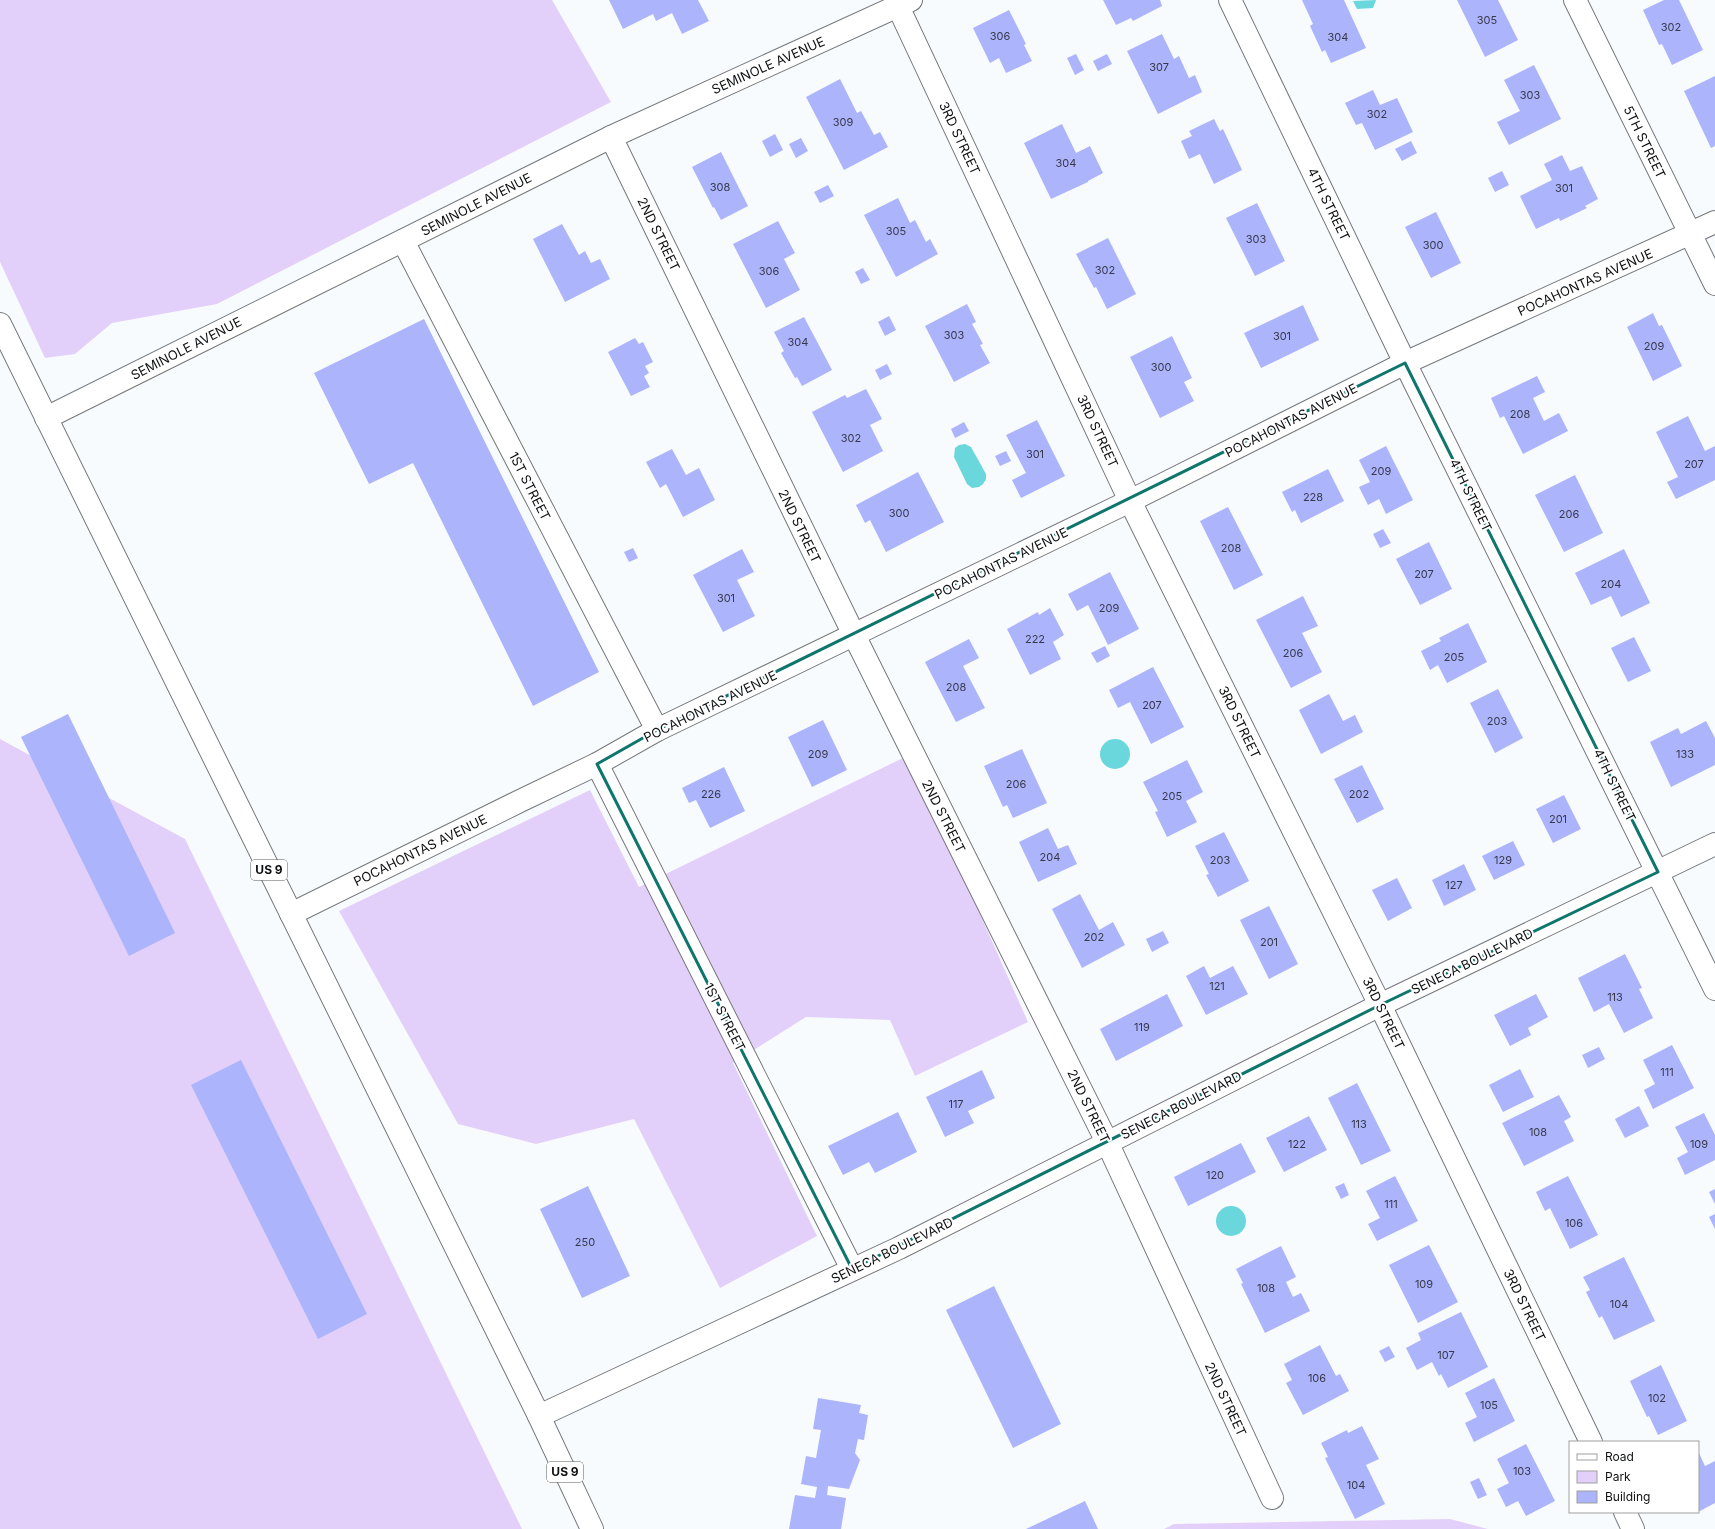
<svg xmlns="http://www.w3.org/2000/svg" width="1715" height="1529" font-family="Inter,sans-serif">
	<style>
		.green { fill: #e3d0fa }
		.water { fill: #69d7db }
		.building { fill: #acb4fb }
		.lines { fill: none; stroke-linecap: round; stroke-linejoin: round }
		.minor-casing { stroke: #75787c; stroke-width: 24 }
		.trunk-casing { stroke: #75787c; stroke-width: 24 }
		.minor { stroke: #fff; stroke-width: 22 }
		.trunk { stroke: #fff; stroke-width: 22 }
		.marked { fill: none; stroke: #0f766e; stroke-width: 3; stroke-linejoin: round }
		.labels { text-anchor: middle; stroke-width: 4; stroke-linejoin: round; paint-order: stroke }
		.number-label { font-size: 11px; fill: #36394c }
		.shield { fill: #fff; stroke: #575859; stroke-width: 1 }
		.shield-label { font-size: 12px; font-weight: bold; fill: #0f1012 }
		.street-label { font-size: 13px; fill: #0f1012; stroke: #fff }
	</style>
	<rect width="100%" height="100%" fill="#f8fbfe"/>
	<!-- green -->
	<g class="green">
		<path d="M0 0H552L611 102 217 304 112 323 75 354 45 358 0 262Z"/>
		<path d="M0 739 185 839 522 1529H0Z"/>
		<path d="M909 755 1028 1022 915 1076 890 1020 806 1017 733 1063 817 1236 720 1288 634 1119 536 1144 458 1124 339 911 590 790 639 887Z"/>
		<path d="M1450 1519 1488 1529H1164L1174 1524Z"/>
	</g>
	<!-- water -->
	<g class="water">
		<path d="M1376 0 1373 8 1357 9 1353 1Z"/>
		<path d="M965 444 971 447 986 474V479L983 484 979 487 972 488 967 484 954 457 955 448 959 445Z"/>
		<circle cx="1115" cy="754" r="15"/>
		<circle cx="1231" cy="1221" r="15"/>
	</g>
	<!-- building -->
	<g class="building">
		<path d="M609 0H698L709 21 682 34 672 13 656 21 653 14 623 29Z"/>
		<path d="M1103 0H1160L1162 6 1133 21 1131 18 1116 25Z"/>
		<path d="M1302 0H1344L1366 48 1331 63 1325 50 1322 52 1310 26 1313 24Z"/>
		<path d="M1457 0H1498L1518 40 1485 57Z"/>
		<path d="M1664 0H1679L1703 50 1672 65 1662 44 1659 45 1643 10Z"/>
		<path d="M1009 10 1026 44 1024 45 1032 61 1006 73 999 58 990 63 973 28Z"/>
		<path d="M1162 34 1174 59 1179 56 1189 78 1195 75 1202 92 1158 114 1127 51Z"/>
		<path d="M1076 54 1084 70 1075 75 1067 58Z"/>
		<path d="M1107 54 1112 64 1098 71 1093 61Z"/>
		<path d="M1534 65 1561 119 1509 145 1497 122 1520 111 1504 80Z"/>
		<path d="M1715 76V146L1711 148 1684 91Z"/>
		<path d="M840 79 857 113 861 111 874 135 880 132 888 147 844 170 806 97Z"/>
		<path d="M1373 90 1380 105 1397 98 1413 132 1375 150 1362 123 1356 125 1345 103Z"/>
		<path d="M1214 119 1220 131 1223 129 1242 170 1214 184 1200 154 1189 159 1181 141 1192 136 1189 131Z"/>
		<path d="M1062 124 1076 153 1090 146 1103 173 1088 181V182L1051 199 1024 143Z"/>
		<path d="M775 134 783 150 770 157 762 141Z"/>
		<path d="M801 138 808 151 796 158 789 144Z"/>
		<path d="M1411 141 1417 153 1402 161 1395 149Z"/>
		<path d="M721 152 748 206 721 220 714 207 713 208 692 167Z"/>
		<path d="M1562 155 1570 171 1582 166 1598 199 1585 206 1587 208 1560 221 1559 218 1536 229 1520 196 1552 180 1544 164Z"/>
		<path d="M1502 171 1509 185 1495 192 1488 178Z"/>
		<path d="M828 185 834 196 820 203 814 192Z"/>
		<path d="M898 198 910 223 915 220 926 242 930 239 938 254 896 277 864 215Z"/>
		<path d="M1257 203 1285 261 1255 276 1226 218Z"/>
		<path d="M1436 212 1461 263 1431 278 1405 227Z"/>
		<path d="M778 221 795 253 784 259 800 290 766 308 733 244Z"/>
		<path d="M562 224 579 255 585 251 591 263 600 259 610 279 565 302 533 239Z"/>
		<path d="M1108 238 1136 294 1107 309 1096 287 1094 288 1076 254Z"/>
		<path d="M863 268 870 280 861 284 855 272Z"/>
		<path d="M967 304 976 322 972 324 983 344 980 345 990 363 954 382 925 326Z"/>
		<path d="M1303 305 1319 340 1261 368 1244 333Z"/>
		<path d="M1653 313 1659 326 1662 325 1682 366 1653 381 1627 327Z"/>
		<path d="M889 316 896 330 885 336 878 322Z"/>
		<path d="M804 317 832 370 802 386 797 377 795 378 781 353 784 351 774 332Z"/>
		<path d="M424 319 599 672 533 706 413 463 369 484 314 373Z"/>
		<path d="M1172 336 1192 378 1184 382 1194 401 1160 418 1130 357Z"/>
		<path d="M635 338 639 344 643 342 653 362 645 366 649 373 644 376 650 387 631 396 608 352Z"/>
		<path d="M887 364 892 374 880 380 875 370Z"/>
		<path d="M1537 376 1545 392 1533 398 1544 421 1559 413 1568 431 1523 454 1504 416 1500 418 1491 398Z"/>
		<path d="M866 389 882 419 870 425 883 451 843 472 812 412 845 395 847 398Z"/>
		<path d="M1688 416 1705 451 1715 446V480L1676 499 1667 482 1678 477 1656 432Z"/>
		<path d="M1037 420 1065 476 1021 498 1012 480 1026 473 1006 435Z"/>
		<path d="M964 422 969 431 955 438 951 429Z"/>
		<path d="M1386 446 1413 500 1386 514 1379 499 1368 505 1359 487 1370 482 1359 460Z"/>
		<path d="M672 449 686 475 699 468 715 500 683 517 666 484 660 488 646 462Z"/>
		<path d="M1006 451 1011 461 1000 466 995 456Z"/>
		<path d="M1328 469 1344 501 1301 523 1295 510 1292 512 1282 492Z"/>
		<path d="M918 472 944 522 886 552 870 520 865 523 856 505Z"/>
		<path d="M1575 475 1603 533 1564 552 1535 495Z"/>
		<path d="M1228 507 1263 575 1234 590 1200 521Z"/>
		<path d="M1383 529 1391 543 1380 548 1373 534Z"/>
		<path d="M1429 542 1452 589 1420 605 1396 559Z"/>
		<path d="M633 548 638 558 629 562 624 552Z"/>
		<path d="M742 549 754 572 737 580 755 616 723 632 693 575Z"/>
		<path d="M1624 549 1650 603 1621 617 1611 596 1591 605 1575 573Z"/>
		<path d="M1110 572 1139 629 1108 645 1088 605 1077 611 1068 594Z"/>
		<path d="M1303 596 1318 626 1302 633 1322 672 1291 688 1256 620Z"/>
		<path d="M1050 608 1064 635 1053 642 1061 659 1030 675 1007 629 1038 612 1039 615Z"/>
		<path d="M1468 623 1487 662 1447 683 1438 665 1430 670 1421 651 1441 641 1439 638Z"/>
		<path d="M1634 637 1651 671 1628 682 1611 648Z"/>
		<path d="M969 639 979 658 963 666 985 708 956 722 925 662Z"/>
		<path d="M1105 646 1110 656 1097 663 1091 653Z"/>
		<path d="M1153 667 1184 727 1151 744 1130 702 1118 708 1109 690Z"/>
		<path d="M1498 689 1523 738 1495 753 1470 703Z"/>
		<path d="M1329 694 1343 721 1355 715 1363 732 1321 754 1299 710Z"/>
		<path d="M68 714 175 933 129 956 21 737Z"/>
		<path d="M823 720 847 770 812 787 788 737Z"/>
		<path d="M1706 721 1715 738V765L1671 787 1650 742 1678 728 1681 734Z"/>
		<path d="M1022 749 1047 803 1013 818 1007 805 1003 807 984 766Z"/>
		<path d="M1187 760 1203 792 1186 801 1197 822 1167 837 1155 812 1158 811 1143 782Z"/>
		<path d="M1362 765 1384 809 1357 823 1334 779Z"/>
		<path d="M724 767 745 811 710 828 696 800 689 803 682 788Z"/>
		<path d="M1564 795 1581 829 1553 843 1536 809Z"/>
		<path d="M1048 828 1058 849 1068 845 1077 864 1038 882 1019 842Z"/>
		<path d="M1224 832 1249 881 1218 897 1206 875 1209 874 1195 846Z"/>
		<path d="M1513 841 1525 865 1494 880 1482 856Z"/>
		<path d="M1464 864 1476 890 1444 906 1432 880Z"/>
		<path d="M1397 878 1412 908 1388 921 1372 890Z"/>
		<path d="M1080 894 1099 930 1113 922 1125 945 1082 968 1052 909Z"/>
		<path d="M1269 906 1298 964 1269 979 1240 920Z"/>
		<path d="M1163 931 1169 943 1152 952 1146 939Z"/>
		<path d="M1625 954 1642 988 1639 989 1653 1018 1624 1033 1609 1004 1594 1012 1578 978Z"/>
		<path d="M1204 966 1210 978 1233 966 1248 994 1206 1015 1186 976Z"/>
		<path d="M1167 994 1183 1026 1116 1061 1100 1029Z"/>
		<path d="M1536 994 1548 1017 1528 1028 1531 1035 1510 1046 1494 1015Z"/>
		<path d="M1672 1045 1694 1088 1653 1109 1644 1090 1655 1084 1643 1060Z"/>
		<path d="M1599 1047 1605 1059 1588 1068 1582 1055Z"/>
		<path d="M241 1060 367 1314 318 1339 191 1085Z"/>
		<path d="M1520 1069 1534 1097 1503 1112 1489 1085Z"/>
		<path d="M982 1070 995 1098 968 1111 974 1123 945 1137 926 1097Z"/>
		<path d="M1357 1083 1391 1151 1361 1165 1328 1098Z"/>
		<path d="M1559 1095 1571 1117 1564 1121 1574 1141 1524 1166 1502 1123Z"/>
		<path d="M1639 1106 1649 1126 1625 1138 1615 1119Z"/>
		<path d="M898 1112 917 1152 875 1173 869 1162 843 1175 828 1146Z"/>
		<path d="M1704 1113 1715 1135V1160L1685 1175 1677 1158 1688 1152 1675 1127Z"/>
		<path d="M1309 1116 1327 1150 1284 1172 1266 1138Z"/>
		<path d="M1241 1143 1256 1172 1188 1206 1174 1177Z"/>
		<path d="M1395 1176 1418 1221 1377 1241 1368 1224 1380 1218 1366 1191Z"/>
		<path d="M1568 1176 1598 1235 1570 1249 1550 1208 1545 1211 1536 1192Z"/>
		<path d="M1344 1183 1349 1195 1341 1199 1335 1187Z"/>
		<path d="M588 1186 630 1276 582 1298 540 1209Z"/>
		<path d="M1715 1189V1204L1709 1192Z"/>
		<path d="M1715 1214V1229L1709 1217Z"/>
		<path d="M1429 1245 1458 1302 1418 1323 1389 1265Z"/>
		<path d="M1281 1246 1296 1277 1286 1282 1293 1297 1301 1293 1310 1311 1265 1333 1241 1284 1243 1283 1236 1269Z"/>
		<path d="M1624 1257 1655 1321 1614 1340 1602 1316 1599 1318 1586 1292 1590 1290 1583 1277Z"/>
		<path d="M994 1286 1061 1424 1013 1448 946 1310Z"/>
		<path d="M1461 1312 1488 1367 1448 1388 1441 1374 1439 1376 1432 1362 1417 1370 1406 1348 1421 1340 1418 1333Z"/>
		<path d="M1320 1345 1336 1376 1340 1374 1349 1391 1303 1415 1286 1383 1292 1380 1284 1364Z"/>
		<path d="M1389 1346 1395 1357 1385 1362 1379 1351Z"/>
		<path d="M1661 1365 1687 1421 1658 1435 1649 1416 1647 1417 1630 1381Z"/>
		<path d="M1494 1378 1515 1421 1474 1442 1465 1423 1477 1417 1465 1393Z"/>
		<path d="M818 1398 861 1405 859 1413 868 1415 864 1440 858 1439 855 1453 860 1460 849 1489 828 1486 827 1495 846 1498 841 1529H789L795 1495 815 1498 817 1487 801 1484 806 1456 816 1458 821 1430 813 1429Z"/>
		<path d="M1362 1426 1379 1459 1366 1465 1385 1504 1355 1519 1325 1458 1328 1457 1321 1443 1347 1430 1348 1433Z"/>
		<path d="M1526 1444 1555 1501 1526 1516 1518 1501 1506 1507 1497 1489 1509 1483 1497 1459Z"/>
		<path d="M1698 1451 1705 1466 1715 1461V1503L1698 1512Z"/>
		<path d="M1479 1478 1487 1495 1478 1499 1470 1482Z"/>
		<path d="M1085 1501 1098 1529H1026Z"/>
	</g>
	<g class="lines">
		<!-- minor casing -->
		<g class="minor-casing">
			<g id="minor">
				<path d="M895 0 1130 501 1380 1005 1591 1442"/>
				<path d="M1230 0 1405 363 1715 989"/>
				<path d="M1575 0 1715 284"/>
				<path d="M611 137 854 635 1107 1142 1272 1498"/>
				<path d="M403 241 657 730"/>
				<path d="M46 418 611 137 911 0"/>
				<path d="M597 764 852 1269"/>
				<path d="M291 914 520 801 597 764 657 730 1130 501 1405 363 1715 222"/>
				<path d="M539 1416 899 1248 1380 1005 1715 844"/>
				<path d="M1625 1512 1633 1529"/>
			</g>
		</g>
		<!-- trunk casing -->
		<g class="trunk-casing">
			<path id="trunk" d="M0 324 539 1416 592 1529"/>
		</g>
		<!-- minor -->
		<use href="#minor" class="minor"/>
		<!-- trunk -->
		<use href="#trunk" class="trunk"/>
	</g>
	<!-- marked area -->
	<path class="marked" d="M1405 363 1658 872 1380 1005 852 1269 597 764 657 730Z"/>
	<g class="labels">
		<!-- number labels -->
		<g class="number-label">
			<text x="1487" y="24">305</text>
			<text x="1671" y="31">302</text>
			<text x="1000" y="40">306</text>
			<text x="1338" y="41">304</text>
			<text x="1159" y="71">307</text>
			<text x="1530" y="99">303</text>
			<text x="1377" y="118">302</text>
			<text x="843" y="126">309</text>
			<text x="1066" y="167">304</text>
			<text x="720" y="191">308</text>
			<text x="1564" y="192">301</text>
			<text x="896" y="235">305</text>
			<text x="1256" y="243">303</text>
			<text x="1433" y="249">300</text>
			<text x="1105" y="274">302</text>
			<text x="769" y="275">306</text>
			<text x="954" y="339">303</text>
			<text x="1282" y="340">301</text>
			<text x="798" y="346">304</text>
			<text x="1654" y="350">209</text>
			<text x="1161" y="371">300</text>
			<text x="1520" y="418">208</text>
			<text x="851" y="442">302</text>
			<text x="1035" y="458">301</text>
			<text x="1694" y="468">207</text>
			<text x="1381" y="475">209</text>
			<text x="1313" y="501">228</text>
			<text x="899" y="517">300</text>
			<text x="1569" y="518">206</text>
			<text x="1231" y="552">208</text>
			<text x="1424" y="578">207</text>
			<text x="1611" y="588">204</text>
			<text x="726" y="602">301</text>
			<text x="1109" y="612">209</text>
			<text x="1035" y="643">222</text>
			<text x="1293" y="657">206</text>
			<text x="1454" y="661">205</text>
			<text x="956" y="691">208</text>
			<text x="1152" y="709">207</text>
			<text x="1497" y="725">203</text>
			<text x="818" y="758">209</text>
			<text x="1685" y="758">133</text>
			<text x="1016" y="788">206</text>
			<text x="711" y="798">226</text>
			<text x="1359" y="798">202</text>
			<text x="1172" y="800">205</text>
			<text x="1558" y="823">201</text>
			<text x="1050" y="861">204</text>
			<text x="1220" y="864">203</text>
			<text x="1503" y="864">129</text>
			<text x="1454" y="889">127</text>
			<text x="1094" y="941">202</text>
			<text x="1269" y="946">201</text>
			<text x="1217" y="990">121</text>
			<text x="1615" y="1001">113</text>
			<text x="1142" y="1031">119</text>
			<text x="1667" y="1076">111</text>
			<text x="956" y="1108">117</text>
			<text x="1359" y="1128">113</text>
			<text x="1538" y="1136">108</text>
			<text x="1297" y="1148">122</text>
			<text x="1699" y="1148">109</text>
			<text x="1215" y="1179">120</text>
			<text x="1391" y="1208">111</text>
			<text x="1574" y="1227">106</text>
			<text x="585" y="1246">250</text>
			<text x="1424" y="1288">109</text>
			<text x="1266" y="1292">108</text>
			<text x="1619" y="1308">104</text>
			<text x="1446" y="1359">107</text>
			<text x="1317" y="1382">106</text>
			<text x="1657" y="1402">102</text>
			<text x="1489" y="1409">105</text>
			<text x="1522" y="1475">103</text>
			<text x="1356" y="1489">104</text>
		</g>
		<!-- shield labels -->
		<g class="shield">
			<rect x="251" y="860" width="36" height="20" rx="3"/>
			<rect x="547" y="1462" width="36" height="20" rx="3"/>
		</g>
		<g class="shield-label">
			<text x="269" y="874">US 9</text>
			<text x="565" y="1476">US 9</text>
		</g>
		<!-- street labels -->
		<g class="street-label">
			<text transform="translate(768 65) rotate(-24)" y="5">SEMINOLE AVENUE</text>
			<text transform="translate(960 138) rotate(65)" y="5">3RD STREET</text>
			<text transform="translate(1645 142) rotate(64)" y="5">5TH STREET</text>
			<text transform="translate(476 204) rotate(-27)" y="5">SEMINOLE AVENUE</text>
			<text transform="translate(1329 204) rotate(64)" y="5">4TH STREET</text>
			<text transform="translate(659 234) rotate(64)" y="5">2ND STREET</text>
			<text transform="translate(1585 282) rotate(-24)" y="5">POCAHONTAS AVENUE</text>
			<text transform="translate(186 348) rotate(-27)" y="5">SEMINOLE AVENUE</text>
			<text transform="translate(1291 420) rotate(-27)" y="5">POCAHONTAS AVENUE</text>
			<text transform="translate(1098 431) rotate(65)" y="5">3RD STREET</text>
			<text transform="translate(530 486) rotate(63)" y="5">1ST STREET</text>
			<text transform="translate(1471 495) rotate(64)" y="5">4TH STREET</text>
			<text transform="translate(800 526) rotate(64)" y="5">2ND STREET</text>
			<text transform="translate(1001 563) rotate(-26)" y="5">POCAHONTAS AVENUE</text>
			<text transform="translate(710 706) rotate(-26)" y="5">POCAHONTAS AVENUE</text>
			<text transform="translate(1240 722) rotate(64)" y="5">3RD STREET</text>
			<text transform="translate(1615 785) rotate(64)" y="5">4TH STREET</text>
			<text transform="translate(944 816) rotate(63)" y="5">2ND STREET</text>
			<text transform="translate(420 850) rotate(-26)" y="5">POCAHONTAS AVENUE</text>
			<text transform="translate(1472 961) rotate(-26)" y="5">SENECA BOULEVARD</text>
			<text transform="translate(1384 1013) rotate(64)" y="5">3RD STREET</text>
			<text transform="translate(725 1017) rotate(63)" y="5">1ST STREET</text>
			<text transform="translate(1181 1105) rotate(-27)" y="5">SENECA BOULEVARD</text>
			<text transform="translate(1089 1106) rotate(64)" y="5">2ND STREET</text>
			<text transform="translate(892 1250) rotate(-26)" y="5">SENECA BOULEVARD</text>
			<text transform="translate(1525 1305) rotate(64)" y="5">3RD STREET</text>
			<text transform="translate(1226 1399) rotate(65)" y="5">2ND STREET</text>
		</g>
	</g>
	<!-- legend -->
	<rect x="1569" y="1441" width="130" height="72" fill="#ffffff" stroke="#9f9fa0"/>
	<rect x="1577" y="1454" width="20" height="6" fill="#ffffff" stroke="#9f9fa0"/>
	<text x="1605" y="1461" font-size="12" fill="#0f1012">Road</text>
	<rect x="1577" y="1471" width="20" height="12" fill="#e3d0fa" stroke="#9f9fa0"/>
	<text x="1605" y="1481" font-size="12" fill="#0f1012">Park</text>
	<rect x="1577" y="1491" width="20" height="12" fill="#acb4fb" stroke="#9f9fa0"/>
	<text x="1605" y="1501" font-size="12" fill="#0f1012">Building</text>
</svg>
